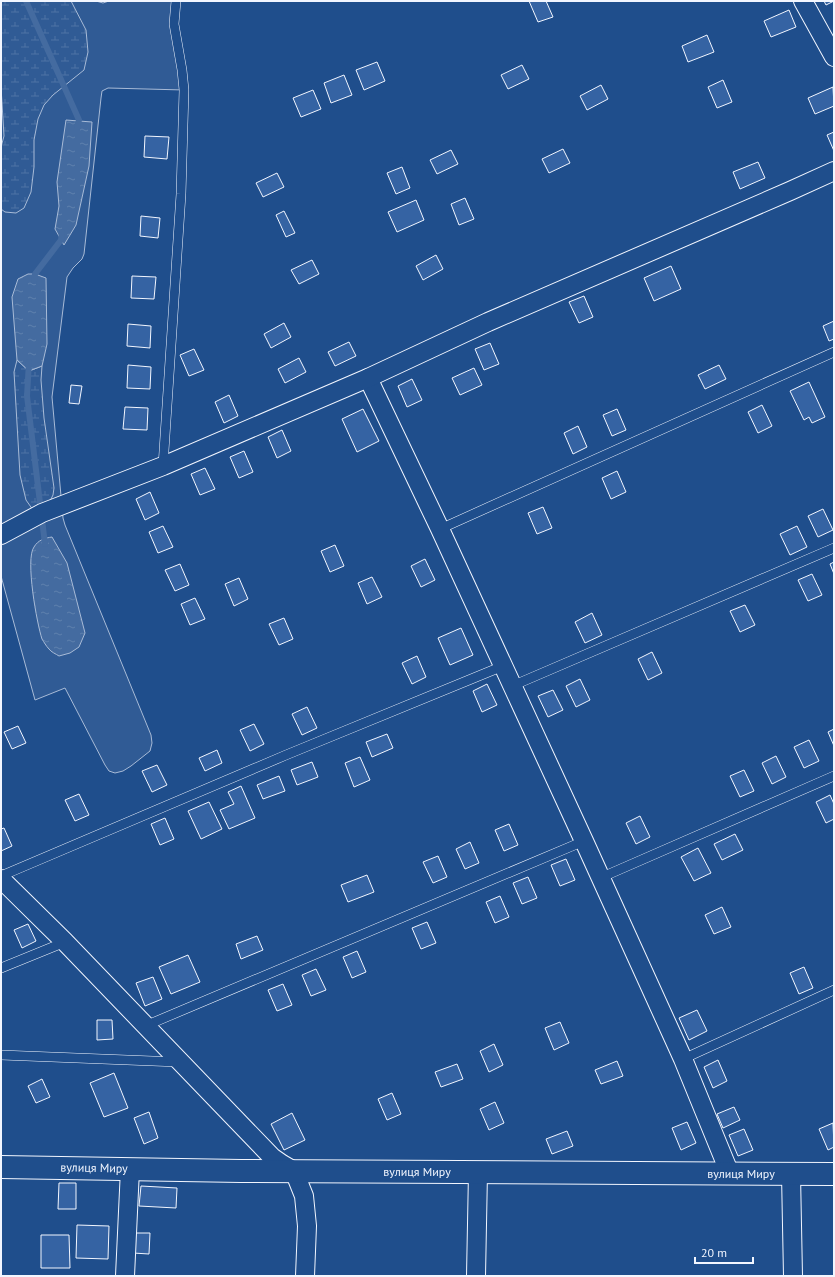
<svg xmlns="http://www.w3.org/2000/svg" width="835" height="1277" font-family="'PT Sans',sans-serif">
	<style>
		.built { fill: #305b95; stroke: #a8bbd7 }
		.wetland { fill: url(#wetland-marsh); stroke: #a8bbd7 }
		.water { fill: url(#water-ripples); stroke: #a8bbd7 }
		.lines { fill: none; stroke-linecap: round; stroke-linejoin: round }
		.stream { stroke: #446ba0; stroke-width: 6 }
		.building { fill: #3563a3; stroke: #f2f6ff }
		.service-casing { stroke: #f2f6ff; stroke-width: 10 }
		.minor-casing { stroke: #f2f6ff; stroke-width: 20 }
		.tertiary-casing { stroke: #f2f6ff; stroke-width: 24 }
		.service { stroke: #1f4e8c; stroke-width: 9 }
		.minor { stroke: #1f4e8c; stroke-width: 18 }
		.tertiary { stroke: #1f4e8c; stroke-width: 22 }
		.labels { text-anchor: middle; stroke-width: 3; stroke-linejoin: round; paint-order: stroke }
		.street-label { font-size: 12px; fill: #f2f6ff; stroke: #1f4e8c }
	</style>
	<defs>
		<pattern id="wetland-marsh" width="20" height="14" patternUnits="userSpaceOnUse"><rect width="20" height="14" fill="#305b95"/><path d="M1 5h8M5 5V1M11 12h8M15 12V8" fill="none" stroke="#4e73a5"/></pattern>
		<pattern id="water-ripples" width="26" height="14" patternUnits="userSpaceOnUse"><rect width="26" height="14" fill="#446ba0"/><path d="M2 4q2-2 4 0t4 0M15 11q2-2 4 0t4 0" fill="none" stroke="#5f81ae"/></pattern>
	</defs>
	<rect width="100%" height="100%" fill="#1f4e8c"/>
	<!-- built -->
	<path class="built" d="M1 1H96L103 3 109 1H176L184 90 108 88 102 91 101 98 84 254 82 259 73 268 67 277 52 397 63 518 65 525 151 735 152 743 150 751 131 766 123 771 115 773 109 771 105 765 65 688 35 700 1 576Z"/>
	<!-- wetland -->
	<g class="wetland">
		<path d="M1 1H71L86 30 88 52 84 70 53 95 44 105 38 119 34 140V167L31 192 24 208 16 213 5 212 1 209V147L4 136 1 87Z"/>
		<path d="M17 360 29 371 42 366 41 380 44 418 54 488 53 495 49 503 33 510 26 500 20 475 14 372Z"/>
	</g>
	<!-- water -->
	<g class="water">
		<path d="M66 120 92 122 89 166 76 225 64 245 55 229 59 206 57 182Z"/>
		<path d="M28 274H35L46 278 47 344 42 366 29 371 17 360 12 297 18 279Z"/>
		<path d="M52 537 67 563 85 633 79 647 70 653 59 656C56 654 51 652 49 649 46 646 44 642 42 639 37 624 25 559 34 547 38 540 45 538 52 537Z"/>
	</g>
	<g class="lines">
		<!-- stream -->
		<g class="stream">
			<path d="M26 1 79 120 77 127"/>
			<path d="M34 281 35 274 61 240 62 232"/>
			<path d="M29 362 27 396 45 544"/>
		</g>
	</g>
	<!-- building -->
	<g class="building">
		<path d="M529 1H546L553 17 538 22Z"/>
		<path d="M824 1H834L826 5Z"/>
		<path d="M789 10 796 27 771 37 764 21Z"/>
		<path d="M707 35 714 52 688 62 682 46Z"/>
		<path d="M377 62 385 81 364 90 356 70Z"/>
		<path d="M522 65 529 79 508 89 501 75Z"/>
		<path d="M344 75 352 95 331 103 324 83Z"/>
		<path d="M723 80 732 102 717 108 708 87Z"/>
		<path d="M601 85 608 99 587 110 580 96Z"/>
		<path d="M833 87 834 106 815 114 808 98Z"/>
		<path d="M313 90 321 109 301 117 293 98Z"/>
		<path d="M834 132V151L827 135Z"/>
		<path d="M145 136 169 137 167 159 144 157Z"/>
		<path d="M563 149 570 163 549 173 542 159Z"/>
		<path d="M451 150 458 164 437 174 430 160Z"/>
		<path d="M758 162 765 178 740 189 733 172Z"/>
		<path d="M402 167 410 188 396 194 387 173Z"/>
		<path d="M277 173 284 187 263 197 256 183Z"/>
		<path d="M465 198 474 219 459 225 451 204Z"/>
		<path d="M416 200 424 220 397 232 388 212Z"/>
		<path d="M284 211 295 233 286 237 276 215Z"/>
		<path d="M141 216 160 218 158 238 140 236Z"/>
		<path d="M436 255 443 269 423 280 416 266Z"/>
		<path d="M312 260 319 274 299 284 291 270Z"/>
		<path d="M671 266 681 289 654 301 644 278Z"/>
		<path d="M132 276 156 277 154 299 131 298Z"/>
		<path d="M584 296 593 317 579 323 569 302Z"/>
		<path d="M834 321V339L829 341 823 326Z"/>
		<path d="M284 323 291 337 271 348 264 334Z"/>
		<path d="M128 324 151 326 150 348 127 346Z"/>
		<path d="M349 342 356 356 335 366 328 352Z"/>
		<path d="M490 343 499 364 484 370 475 349Z"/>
		<path d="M194 349 204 370 189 376 180 355Z"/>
		<path d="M299 358 306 372 285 383 278 369Z"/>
		<path d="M128 365 151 367 150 389 127 388Z"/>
		<path d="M719 365 726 379 705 389 698 375Z"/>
		<path d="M474 368 482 385 460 395 452 378Z"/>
		<path d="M412 379 422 400 407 407 398 386Z"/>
		<path d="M809 382 825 417 812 423 809 417 804 420 790 391Z"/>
		<path d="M71 385 82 386 79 404 69 403Z"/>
		<path d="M229 395 238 416 224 423 215 402Z"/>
		<path d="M762 405 772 426 758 433 748 412Z"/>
		<path d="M125 407 148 408 147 430 123 429Z"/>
		<path d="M363 409 379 441 357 452 342 419Z"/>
		<path d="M617 409 626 430 612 436 603 415Z"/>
		<path d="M578 426 587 447 573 454 564 433Z"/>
		<path d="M282 430 291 451 277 458 268 437Z"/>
		<path d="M244 451 253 472 239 478 230 457Z"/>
		<path d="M205 468 215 489 200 495 191 474Z"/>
		<path d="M617 471 626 492 611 499 602 478Z"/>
		<path d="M150 492 159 513 145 520 136 499Z"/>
		<path d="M543 507 552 528 537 534 528 513Z"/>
		<path d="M823 509 833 530 818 537 808 516Z"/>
		<path d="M163 526 173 547 158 553 149 532Z"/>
		<path d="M797 526 807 547 790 555 780 534Z"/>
		<path d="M335 545 344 566 330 572 321 551Z"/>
		<path d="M425 559 435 580 421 587 411 566Z"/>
		<path d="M834 562V574L830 564Z"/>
		<path d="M180 564 189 585 175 591 165 570Z"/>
		<path d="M812 574 822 595 808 601 798 580Z"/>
		<path d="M372 577 382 597 367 604 358 583Z"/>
		<path d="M239 578 248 599 234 606 225 584Z"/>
		<path d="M195 598 205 619 190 625 181 604Z"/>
		<path d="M745 605 755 625 740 632 730 611Z"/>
		<path d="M592 613 602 635 585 643 575 622Z"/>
		<path d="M284 618 293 639 279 645 269 624Z"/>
		<path d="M461 628 473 655 450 665 438 638Z"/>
		<path d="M652 652 662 673 648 680 638 659Z"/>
		<path d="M417 656 426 677 412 684 402 663Z"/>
		<path d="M580 679 590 700 576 707 566 686Z"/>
		<path d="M487 684 497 705 482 712 473 691Z"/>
		<path d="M553 690 563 710 548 717 538 696Z"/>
		<path d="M307 707 317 728 302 735 292 714Z"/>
		<path d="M254 724 264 744 250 751 240 730Z"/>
		<path d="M18 726 26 743 12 749 4 732Z"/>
		<path d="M834 729V746L828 732Z"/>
		<path d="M387 734 393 748 372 757 366 742Z"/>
		<path d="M809 740 819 761 804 768 794 747Z"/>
		<path d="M217 750 222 763 205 771 199 758Z"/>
		<path d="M776 756 786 777 772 784 762 763Z"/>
		<path d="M360 757 370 780 354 787 345 763Z"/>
		<path d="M312 762 318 777 297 785 291 770Z"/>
		<path d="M157 765 167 785 152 792 142 771Z"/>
		<path d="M744 770 754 791 740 797 730 776Z"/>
		<path d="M279 776 285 791 263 799 257 785Z"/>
		<path d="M241 786 255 818 229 829 220 810 234 804 228 792Z"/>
		<path d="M79 794 89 815 75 821 65 800Z"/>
		<path d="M830 795 834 804V819L826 823 816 802Z"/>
		<path d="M209 802 222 829 201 839 188 811Z"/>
		<path d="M640 816 650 837 636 844 626 823Z"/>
		<path d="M165 818 174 839 160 845 151 824Z"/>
		<path d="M509 824 518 845 504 851 495 830Z"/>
		<path d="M4 828 12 846 1 851V829Z"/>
		<path d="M735 834 743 850 722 860 714 844Z"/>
		<path d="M470 842 479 863 465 869 456 849Z"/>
		<path d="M698 848 711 873 694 881 681 857Z"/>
		<path d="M438 856 447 877 433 883 423 862Z"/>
		<path d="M566 859 575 880 560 886 551 865Z"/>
		<path d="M367 875 374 892 348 902 341 885Z"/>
		<path d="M528 877 537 898 522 904 513 883Z"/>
		<path d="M500 896 509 917 495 923 486 902Z"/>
		<path d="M722 907 731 927 714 934 705 915Z"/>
		<path d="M427 922 436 943 421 949 412 928Z"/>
		<path d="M28 924 36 941 22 948 14 930Z"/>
		<path d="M257 936 263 950 241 959 236 944Z"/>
		<path d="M357 951 366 972 352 978 343 957Z"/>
		<path d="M188 955 200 982 171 994 159 967Z"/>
		<path d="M804 967 813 988 799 994 790 973Z"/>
		<path d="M316 969 326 990 311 996 302 975Z"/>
		<path d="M153 977 162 999 145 1006 136 983Z"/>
		<path d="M283 984 292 1005 277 1011 268 990Z"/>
		<path d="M697 1010 707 1031 689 1040 679 1018Z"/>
		<path d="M97 1020H112L113 1039 97 1040Z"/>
		<path d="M560 1022 569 1043 554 1050 545 1028Z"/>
		<path d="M494 1044 503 1065 489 1072 480 1051Z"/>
		<path d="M718 1060 727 1081 713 1088 704 1067Z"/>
		<path d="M617 1061 623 1076 601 1084 595 1070Z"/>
		<path d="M457 1064 463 1079 441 1087 435 1072Z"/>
		<path d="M114 1073 128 1108 104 1117 90 1083Z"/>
		<path d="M42 1079 50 1097 36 1103 28 1086Z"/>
		<path d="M392 1093 401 1114 387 1120 378 1099Z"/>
		<path d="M495 1102 504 1123 489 1130 480 1109Z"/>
		<path d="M734 1107 740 1120 723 1128 717 1114Z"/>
		<path d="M149 1112 158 1138 144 1144 134 1118Z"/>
		<path d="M292 1113 305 1140 284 1150 271 1124Z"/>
		<path d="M687 1122 696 1143 681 1150 672 1128Z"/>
		<path d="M833 1123 834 1147 828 1150 819 1129Z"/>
		<path d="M744 1129 753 1150 738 1156 729 1135Z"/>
		<path d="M567 1131 573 1146 552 1154 546 1139Z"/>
		<path d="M59 1183H76V1209H58Z"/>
		<path d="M141 1186 177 1188 176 1208 139 1206Z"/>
		<path d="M77 1225 109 1226 108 1259 76 1258Z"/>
		<path d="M134 1233H150L149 1254 133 1253Z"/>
		<path d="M41 1235H69L70 1268H41Z"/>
	</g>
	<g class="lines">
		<!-- service casing -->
		<g class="service-casing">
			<g id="service">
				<path d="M163 466 181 194 184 90 182 70 174 24 176 1"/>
				<path d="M440 529 834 352"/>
				<path d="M512 686 834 548"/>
				<path d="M1 876 286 755 503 666"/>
				<path d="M600 878 834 776"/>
				<path d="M1 968 65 942"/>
				<path d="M145 1026 584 841"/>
				<path d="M1 1055 178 1062"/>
				<path d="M683 1059 834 990"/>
			</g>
		</g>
		<!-- minor casing -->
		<g class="minor-casing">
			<g id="minor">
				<path d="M803 1 834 57"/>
				<path d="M368 378 440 529 584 841 683 1059 730 1174"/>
				<path d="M1 535 42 513 163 466 368 378 488 322 790 191 834 171"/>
				<path d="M1 879 65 942 272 1157 282 1164 294 1171 304 1196 307 1226 305 1276"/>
				<path d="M791 1174 793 1276"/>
				<path d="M125 1276 130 1169"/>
				<path d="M476 1276 478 1172"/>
			</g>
		</g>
		<!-- tertiary casing -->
		<g class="tertiary-casing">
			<path id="tertiary" d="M1 1167 241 1171 834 1174"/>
		</g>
		<!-- service -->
		<use href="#service" class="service"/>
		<!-- minor -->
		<use href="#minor" class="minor"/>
		<!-- tertiary -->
		<use href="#tertiary" class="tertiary"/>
	</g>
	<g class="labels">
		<!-- street labels -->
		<g class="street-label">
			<text transform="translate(94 1168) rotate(1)" y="4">вулиця Миру</text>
			<text x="417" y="1176">вулиця Миру</text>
			<text x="741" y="1178">вулиця Миру</text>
		</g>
	</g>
	<!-- border -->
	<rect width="835" height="1277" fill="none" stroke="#f2f6ff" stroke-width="4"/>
	<!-- scale -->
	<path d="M695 1257v6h58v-6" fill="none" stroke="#f2f6ff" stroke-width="2"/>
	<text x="701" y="1257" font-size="12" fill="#f2f6ff" stroke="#1f4e8c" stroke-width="3" paint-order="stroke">20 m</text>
</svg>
